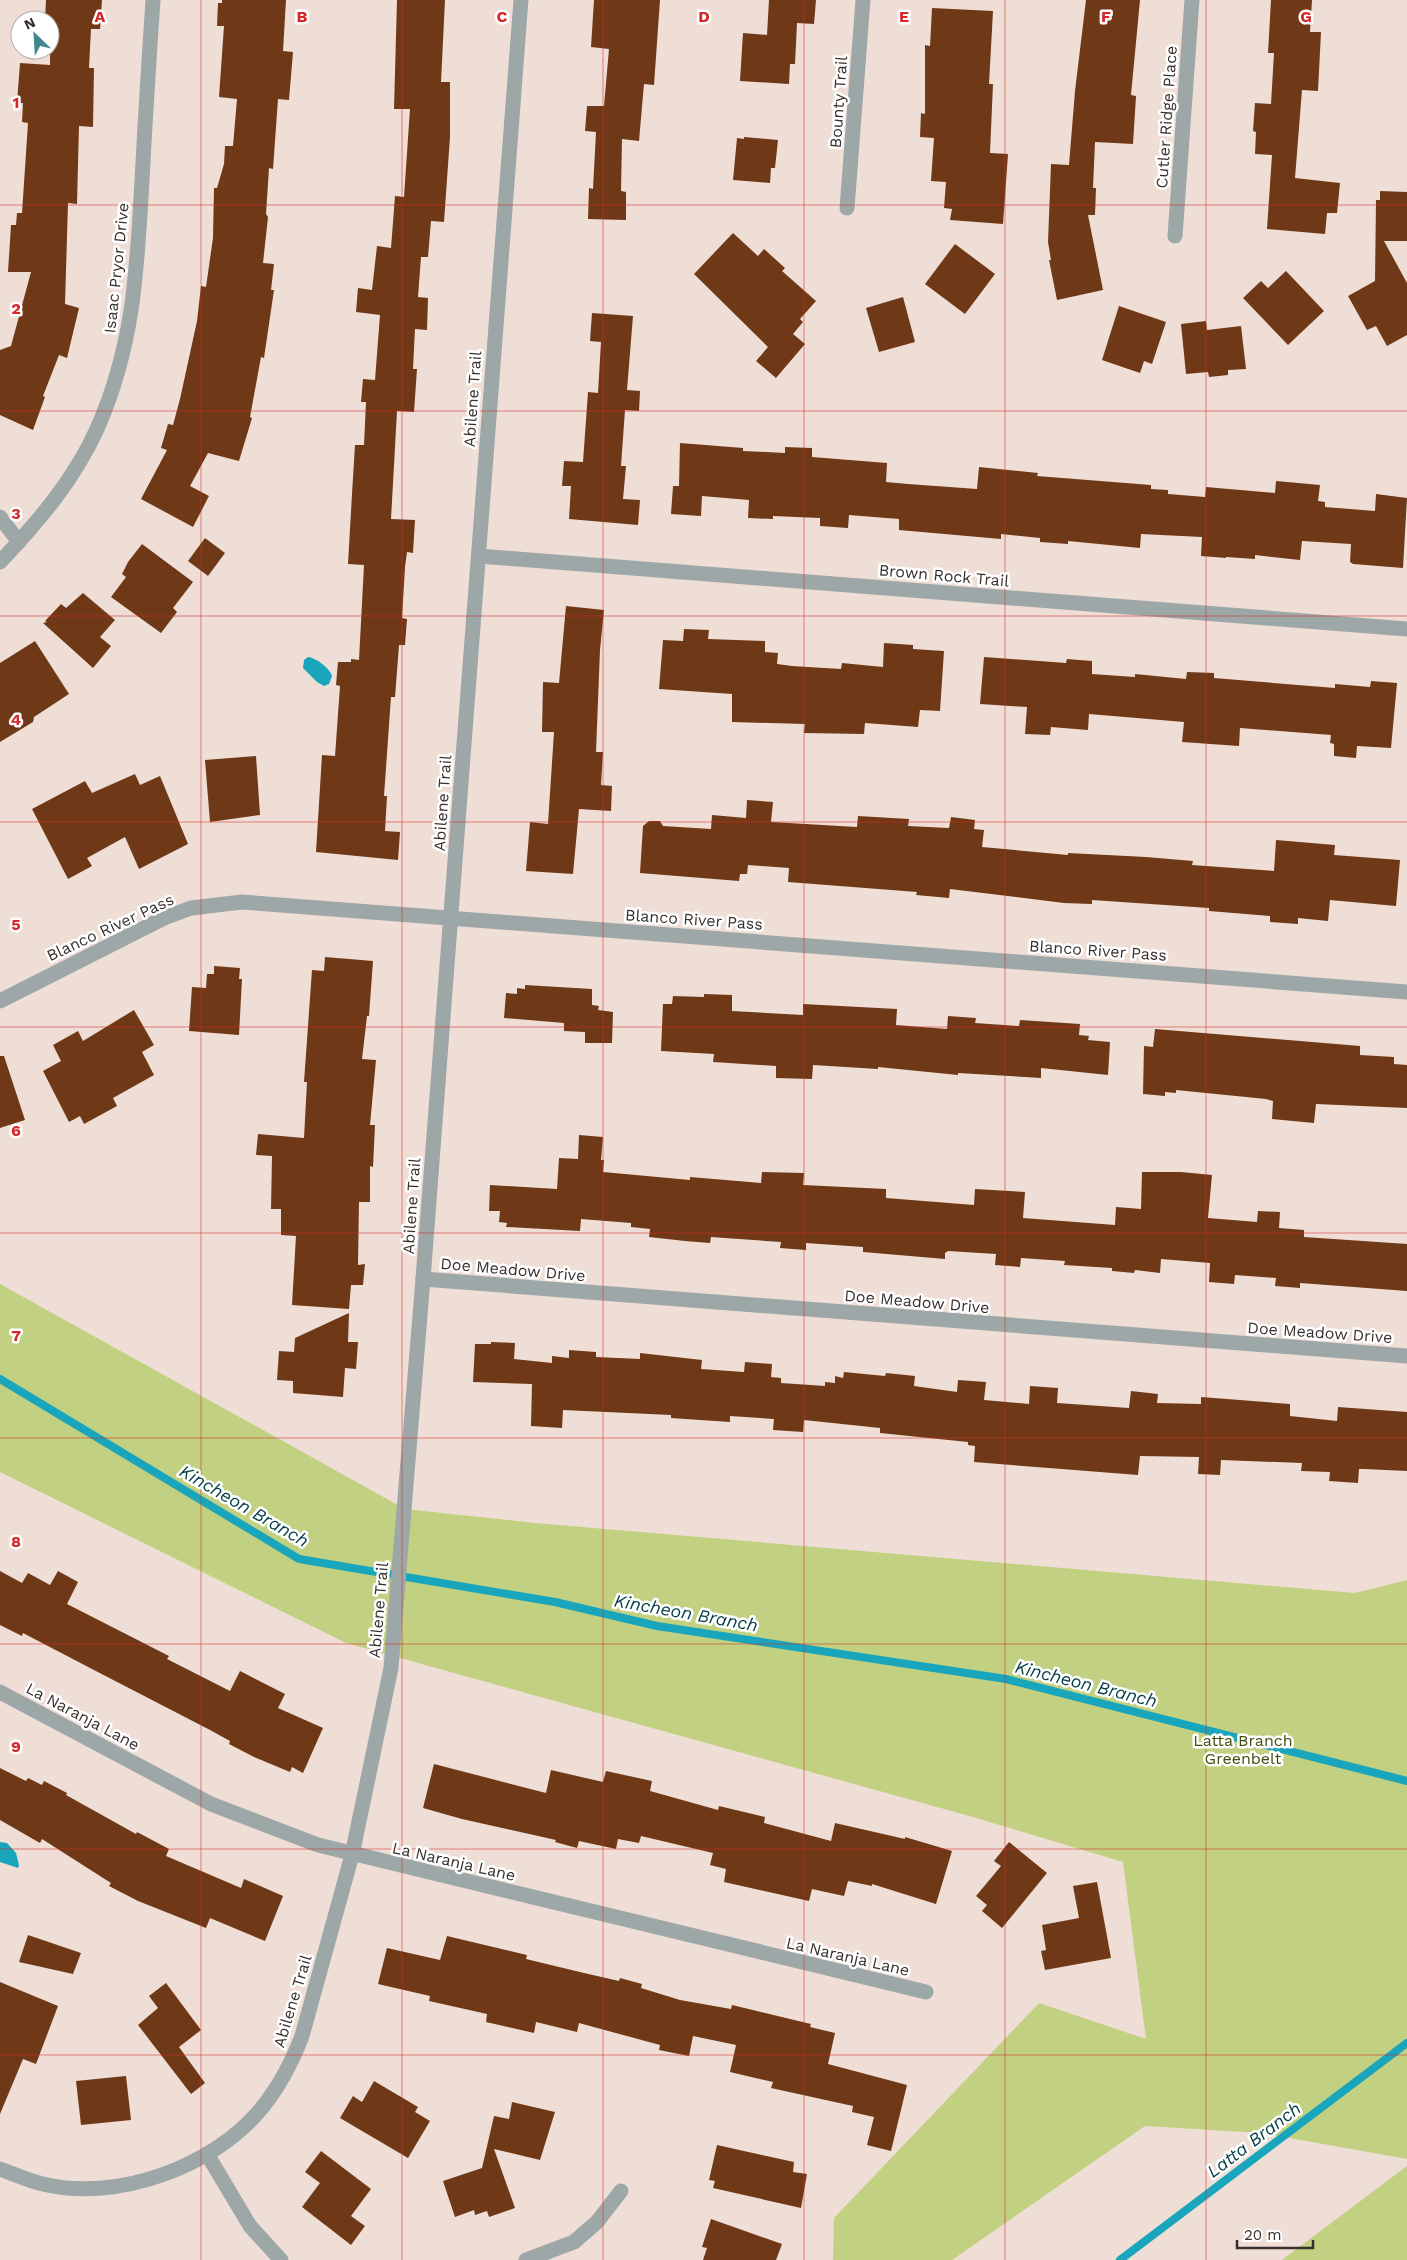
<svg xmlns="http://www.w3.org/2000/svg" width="1407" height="2260" font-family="'Work Sans',sans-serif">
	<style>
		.green { fill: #c2d082 }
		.water { fill: #19a5bb }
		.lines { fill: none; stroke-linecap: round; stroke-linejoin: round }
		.stream { stroke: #19a5bb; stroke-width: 8 }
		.building { fill: #6f3917 }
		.minor { stroke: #9ea7a7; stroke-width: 15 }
		.grid { fill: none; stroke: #d62828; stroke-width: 1; stroke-opacity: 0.55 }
		.labels { text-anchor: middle; stroke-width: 5; stroke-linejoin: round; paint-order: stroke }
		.street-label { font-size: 16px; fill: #37302d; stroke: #fff }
		.park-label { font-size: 16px; fill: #454d0d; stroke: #fff }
		.water-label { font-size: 18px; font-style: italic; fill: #033e47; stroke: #fff }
		.grid-label { font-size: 16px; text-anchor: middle; font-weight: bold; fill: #d62828; stroke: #fff; stroke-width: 5; stroke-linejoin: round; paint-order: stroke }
	</style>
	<rect width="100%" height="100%" fill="#efded5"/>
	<!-- green -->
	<g class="green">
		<path d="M0 1284 405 1509 535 1523 1355 1593 1407 1580V2159L1261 2133 1145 2126 952 2260H833L834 2218 1039 2003 1146 2039 1123 1862 973 1817 346 1643 0 1472Z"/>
		<path d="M1407 2166V2260H1282Z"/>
	</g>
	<!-- water -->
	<g class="water">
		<path d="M308 657C317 658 330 669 332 676L329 684 324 686 317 682 303 668 304 660Z"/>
		<path d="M0 1842 7 1843 16 1853 19 1865 18 1868 0 1862Z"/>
	</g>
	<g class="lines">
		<!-- stream -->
		<g class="stream">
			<path d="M0 1379 299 1559 555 1602 657 1626 1006 1679 1407 1781"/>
			<path d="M1120 2260 1407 2043"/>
		</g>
	</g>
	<!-- building -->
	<g class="building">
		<path d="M46 0H102L100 29H91L89 68H94L93 127 79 126 77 204 68 203 65 304 79 308 67 358 59 355 43 396 45 397 33 430 0 415V350L11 346 31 272H8L11 225H16L17 213H22L28 123 22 122 23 103H17L20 63 50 65V20H45Z"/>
		<path d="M222 0H286L283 51 293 52 289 100 278 99 273 169 269 168 266 214 268 217 263 263 274 264 271 290H274L264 358 261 357 250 417 252 418 239 461 208 453 190 486 209 496 193 527 141 499 167 450 161 448 168 424 173 425 180 399 197 321 201 286 206 287 213 238 214 188H217L224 164 225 146H233L237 99 219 97 224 26H217L218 3H222Z"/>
		<path d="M397 0H445L441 82H450V137L444 222 431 221 428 257H421L418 297 428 298 427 330 415 329 413 369H417L414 412 397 411 391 519 415 520 413 553 407 552 405 567 402 618 407 619 405 645H399L395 697H391L384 796H387L385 831 400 832 398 860 316 852 322 755 335 756 340 686 336 685 338 662H351V659L359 660 364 565 348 564 352 494 355 445H364L366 402H361L363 379 375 380 380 315 356 312 358 288 372 290 377 246 391 248 395 196 404 197 410 109H394Z"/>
		<path d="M594 0H660L654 85 644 84 639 141 622 139 621 191 626 192V220L588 219 589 188 593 189 596 132 585 131 587 106H604L609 49 591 47Z"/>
		<path d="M769 0H816L814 24 797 23 795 64H790L789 84 740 81 743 33 767 35Z"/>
		<path d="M1086 0H1140L1131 95 1136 96 1133 144 1095 142 1093 188H1096L1095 215H1088L1103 290 1057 300 1049 260H1051L1048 242 1051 164 1069 165 1075 91Z"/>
		<path d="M1271 0H1312L1310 32H1321L1318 91 1302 90 1295 178 1340 183 1337 213H1327L1325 234 1267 229 1272 155 1255 154 1256 132 1253 131 1255 103 1271 104 1274 53H1268Z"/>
		<path d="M932 8 993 11 989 84H993L990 153 1008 154 1003 224 950 220 952 209 944 208 946 182 931 181 934 138 920 137 921 113 925 114V45L930 46Z"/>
		<path d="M744 137 778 140 775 168H771L770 183 733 180 737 138 744 139Z"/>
		<path d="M1380 191 1407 192V241H1384L1407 283V335L1387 346 1376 326 1367 330 1348 296 1375 281 1376 200H1380Z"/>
		<path d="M733 233 758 256 764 249 785 268 782 271 816 301 800 319 803 322 793 334 805 344 776 378 756 361 768 347 694 274Z"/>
		<path d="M955 244 995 274 965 314 925 284Z"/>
		<path d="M1286 271 1324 311 1288 345 1243 298 1261 281 1268 288Z"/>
		<path d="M903 297 915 342 879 352 866 308Z"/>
		<path d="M1119 306 1166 322 1152 364 1144 361 1140 373 1102 360Z"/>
		<path d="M592 313 633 316 627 390 640 391 639 411 625 410 621 466H626L623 499 640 500 638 525 569 519 571 486H562L564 461 583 462 588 392 598 393 601 342 590 341Z"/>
		<path d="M1206 321 1207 330 1241 326 1246 369 1228 370V375L1209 377 1208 372 1186 374 1181 324Z"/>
		<path d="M680 443 743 448V451L766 452 785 453V447L812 448V457L887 463 886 482 908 484 977 489 979 467 1038 473 1037 476 1151 485V489L1168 490V494L1205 497 1206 487 1275 493 1276 481 1320 485 1318 501 1325 502V507L1375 511 1376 494 1407 498 1403 568 1353 564 1350 562 1351 544 1302 541 1300 560 1255 555V559L1226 557V558L1201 556 1202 537 1141 534 1140 548 1068 541V544L1040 542V538L1001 534V539L899 530V519L849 515 848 528 820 526V518L773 516V519L748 518 749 500 702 496 701 516 671 514 673 486H679Z"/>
		<path d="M205 538 225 553 208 576 188 561Z"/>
		<path d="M142 544 193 582 173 608 177 612 161 633 111 597 126 577 122 574 128 562Z"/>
		<path d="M83 593 115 620 100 637 111 646 93 668 43 623 47 622 45 621 61 604 66 608Z"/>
		<path d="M566 606 604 610 600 650 596 752H603L601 785 612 786 611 811 579 809 573 874 526 871 530 822 548 824 554 732H542L543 682 559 683Z"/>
		<path d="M684 629 709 630 708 639 765 641V652L778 653 777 664 792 666 841 669 842 663 883 667 884 643 913 645V649L944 651 940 711 920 710 918 727 865 723 864 734 804 733 805 724 732 722V694L659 689 663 640 683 641Z"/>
		<path d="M35 641 69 694 34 717 33 722 0 742V663Z"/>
		<path d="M984 657 1066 663 1067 659 1092 661V674L1135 677V674L1186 679 1187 672 1214 673V678L1335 688V684L1370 687 1371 681 1397 683 1391 748 1357 746 1356 758 1334 756V744L1330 743 1331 735 1240 728 1239 746 1182 742 1184 722 1089 714 1088 730 1051 727 1050 735 1025 734 1027 707 980 704Z"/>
		<path d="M256 756 260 815 210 822 205 760Z"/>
		<path d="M135 774 140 785 160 776 188 844 139 869 125 837 87 858 92 866 68 879 32 809 85 781 92 793Z"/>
		<path d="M747 800 773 802 771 822 857 827 858 816 909 819 908 826 949 828 951 817 975 820 974 829 984 830 982 847 1068 855V853L1146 857 1193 861 1192 865 1274 871 1276 840 1335 845 1334 855 1400 860 1396 906 1330 900 1328 921 1298 918V924L1270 922V916L1209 911V908L1092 900V904L1064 903 950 889 949 898 916 895 917 892 788 882 789 868 748 865 747 874H740L739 881 640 873 643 826 649 821H660L663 826 711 829 712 815 746 818Z"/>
		<path d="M325 957 373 961 369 1016H367L362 1059 376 1060 370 1125H375L373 1167 370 1166V1202H359L358 1265 365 1264 363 1285H351L349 1309 292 1305 296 1236 281 1235V1209H271L272 1156 256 1155 258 1134 304 1138 307 1082H304L312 970 324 971Z"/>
		<path d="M214 966 240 968 239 979H242L239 1035 189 1031 192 987 206 988 207 974H214Z"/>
		<path d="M525 985 592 989V1005L599 1006 598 1010 613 1012 612 1043H585V1032L564 1031V1023L504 1018 506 993 517 994V988L525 989Z"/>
		<path d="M704 994 732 995V1011L803 1015V1004L897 1009 896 1025 947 1029 948 1016 976 1018 975 1023 1019 1026 1020 1020 1080 1024 1079 1035 1089 1036 1088 1040 1110 1042 1108 1075 1041 1068V1078L958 1073V1075L878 1067V1069L813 1065 812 1079 776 1078V1066L713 1062 714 1054 661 1051 663 1004H672L673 996 704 997Z"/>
		<path d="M134 1010 154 1045 142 1052 154 1075 113 1098 117 1106 84 1124 80 1116 69 1122 43 1071 61 1061 53 1045 78 1031 83 1041Z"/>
		<path d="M1155 1029 1360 1046V1055L1394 1057V1064L1407 1065V1108L1316 1104 1314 1123 1272 1119 1273 1101 1266 1099 1176 1090V1093L1165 1092V1096L1143 1094 1144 1046 1153 1047Z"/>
		<path d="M0 1056H4L25 1120 0 1128Z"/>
		<path d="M579 1135 603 1137 601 1160H604L603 1172 690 1180V1177L761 1183 762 1172 804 1173 803 1185 886 1189V1198L974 1205 975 1189 1025 1192 1023 1218 1115 1225 1116 1207 1141 1209 1142 1172H1181L1212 1175 1208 1218 1257 1222 1258 1211 1280 1212 1279 1228 1304 1230V1237L1407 1244V1291L1300 1283V1288L1275 1286 1276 1278 1235 1275 1234 1284 1209 1282 1210 1263 1161 1259 1160 1273 1135 1270 1134 1273 1112 1271V1268L1064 1265 1065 1261 1021 1258 1020 1267 995 1265 996 1254 948 1251 945 1253V1259L863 1252V1247L806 1243V1250L780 1248 781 1242 711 1237 710 1243 685 1241 649 1237 650 1229 631 1227V1223L581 1219 580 1231 506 1227 507 1223 499 1222 500 1211H489L490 1185 557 1189 559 1158 578 1159Z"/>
		<path d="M349 1313 348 1342H358L356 1369 345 1368 343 1397 293 1393V1381L277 1380 279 1351 294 1352 295 1338Z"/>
		<path d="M491 1342 515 1343 514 1359 552 1363V1356L569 1358V1350L596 1352V1357L640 1359V1353L702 1360 701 1369 744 1372 745 1362 772 1364 771 1377 781 1378V1383L825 1386V1382L835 1383V1376L843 1378 844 1372 885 1376 886 1373 915 1376 914 1386 957 1392 958 1380 986 1382 984 1400 1029 1404 1030 1386 1058 1388 1057 1403 1129 1408 1131 1391 1158 1394 1157 1403 1201 1404V1397L1290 1404V1416L1337 1421 1338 1407 1407 1412V1471L1364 1469H1359L1358 1483 1329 1481 1330 1472 1301 1471 1302 1463 1221 1460 1220 1475 1198 1474 1199 1457 1140 1456 1138 1475 1036 1467 974 1462 975 1446 968 1445V1442L880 1433V1428L804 1420 803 1432 773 1430 774 1419 730 1416V1422L671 1418V1415L563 1410 562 1428 531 1426 532 1384 473 1382 475 1344H491Z"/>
		<path d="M0 1571 22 1583 28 1573 50 1585 58 1571 78 1582 67 1604 169 1656 167 1659 230 1691 240 1671 285 1694 278 1708 323 1728 303 1773 292 1767 290 1772 254 1757 229 1744 230 1741 210 1730 92 1669 23 1633 22 1636 0 1625Z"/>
		<path d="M434 1764 546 1793 551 1770 603 1782 606 1771 652 1781 650 1791 718 1810 719 1806 765 1817 764 1823 831 1841 835 1823 905 1839V1837L952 1851 936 1904 872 1884V1886L848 1881 844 1896 812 1889 809 1901 724 1882 726 1869 710 1865 713 1853 641 1836 639 1843 618 1839 616 1849 579 1841 577 1848 555 1842 556 1840 462 1819 423 1808Z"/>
		<path d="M0 1768 26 1781 28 1778 42 1785 44 1781 67 1793 66 1795 136 1834 137 1832 169 1849 166 1856 241 1888 244 1879 283 1896 265 1941 210 1918 206 1928 138 1901 109 1886 111 1883 42 1839 40 1843 0 1820Z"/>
		<path d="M1009 1842 1047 1873 1002 1928 982 1911 987 1905 976 1896 1001 1866 994 1861Z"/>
		<path d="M1097 1882 1111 1958 1045 1970 1041 1951 1046 1950 1042 1925 1079 1918 1073 1886Z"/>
		<path d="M28 1935 81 1953 73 1974 19 1962Z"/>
		<path d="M447 1936 527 1955 526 1959 584 1973 619 1981 620 1978 642 1984 641 1988 680 2000 731 2009 732 2005 811 2024 810 2027 835 2033 828 2064 907 2085 891 2151 867 2145 874 2117 852 2112 853 2106 771 2088 773 2082 730 2072 736 2045 693 2036 689 2056 659 2050 660 2045 579 2023 577 2032 536 2022 534 2033 486 2022 487 2014 429 2001 430 1996 378 1984 387 1948 440 1960Z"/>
		<path d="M0 1982 58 2006 36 2064 23 2059 0 2114Z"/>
		<path d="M166 1983 201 2030 179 2047 205 2083 191 2094 138 2025 158 2008 149 1996Z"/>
		<path d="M126 2076 131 2120 81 2125 76 2081Z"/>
		<path d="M374 2081 418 2107 415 2112 430 2121 408 2158 340 2118 353 2096 362 2102Z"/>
		<path d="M512 2102 555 2112 540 2160 494 2149 515 2208 489 2217 487 2211 475 2215 474 2210 455 2217 443 2181 482 2168 494 2116 509 2119Z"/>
		<path d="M717 2145 794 2162 793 2172 807 2174 801 2208 713 2188 715 2181 709 2180Z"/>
		<path d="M321 2151 371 2189 351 2216 365 2226 351 2245 302 2207 320 2183 305 2172Z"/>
		<path d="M711 2219 782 2244 776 2260H703L707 2248 702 2247Z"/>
	</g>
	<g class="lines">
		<!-- minor -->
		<g class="minor">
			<path d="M847 208 863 0"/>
			<path d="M1175 236 1192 0"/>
			<path d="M0 517 19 542"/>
			<path d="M479 556 1407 629"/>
			<path d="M0 562C38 522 74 480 97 429 134 346 137 269 142 181 145 121 149 60 153 0"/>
			<path d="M0 1001 164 918 191 908 242 902 1407 992"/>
			<path d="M423 1279 1407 1356"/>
			<path d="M0 1692 211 1804 318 1845 926 1992"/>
			<path d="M207 2154 250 2226 281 2260"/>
			<path d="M0 2169C14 2174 29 2181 43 2184 117 2202 213 2167 261 2109 279 2087 292 2062 302 2036L352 1855 391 1668 423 1279 521 0"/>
			<path d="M526 2260 574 2242 597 2222 621 2191"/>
		</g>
	</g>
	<!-- grid -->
	<path class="grid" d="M201 0V2260M402 0V2260M603 0V2260M804 0V2260M1005 0V2260M1206 0V2260M0 205H1407M0 411H1407M0 616H1407M0 822H1407M0 1027H1407M0 1233H1407M0 1438H1407M0 1644H1407M0 1849H1407M0 2055H1407"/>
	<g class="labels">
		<!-- street labels -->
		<g class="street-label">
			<text transform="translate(838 102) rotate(-86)" y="6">Bounty Trail</text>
			<text transform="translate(1166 117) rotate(-86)" y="6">Cutler Ridge Place</text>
			<text transform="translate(116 268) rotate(-84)" y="6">Isaac Pryor Drive</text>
			<text transform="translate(472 399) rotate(-86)" y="6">Abilene Trail</text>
			<text transform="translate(944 575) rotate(5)" y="6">Brown Rock Trail</text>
			<text transform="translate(442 803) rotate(-86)" y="6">Abilene Trail</text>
			<text transform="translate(694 919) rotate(4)" y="6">Blanco River Pass</text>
			<text transform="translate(110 927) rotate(-25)" y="6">Blanco River Pass</text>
			<text transform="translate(1098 950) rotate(4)" y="6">Blanco River Pass</text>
			<text transform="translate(411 1206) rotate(-86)" y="6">Abilene Trail</text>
			<text transform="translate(513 1269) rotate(5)" y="6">Doe Meadow Drive</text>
			<text transform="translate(917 1301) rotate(5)" y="6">Doe Meadow Drive</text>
			<text transform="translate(1320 1332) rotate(4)" y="6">Doe Meadow Drive</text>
			<text transform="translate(378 1610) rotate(-85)" y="6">Abilene Trail</text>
			<text transform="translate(83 1716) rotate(28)" y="6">La Naranja Lane</text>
			<text transform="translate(454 1861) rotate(13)" y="6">La Naranja Lane</text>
			<text transform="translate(848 1956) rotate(13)" y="6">La Naranja Lane</text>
			<text transform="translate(292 2001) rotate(-73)" y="6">Abilene Trail</text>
		</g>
		<!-- park labels -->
		<g class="park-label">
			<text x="1243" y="1746">Latta Branch<tspan x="1243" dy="18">Greenbelt</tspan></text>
		</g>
		<!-- water labels -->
		<g class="water-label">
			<text transform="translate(244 1506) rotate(30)" y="6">Kincheon Branch</text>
			<text transform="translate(686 1613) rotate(10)" y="6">Kincheon Branch</text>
			<text transform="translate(1086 1684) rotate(14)" y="6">Kincheon Branch</text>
			<text transform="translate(1254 2140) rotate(-37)" y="6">Latta Branch</text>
		</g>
	</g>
	<g class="grid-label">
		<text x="100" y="22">A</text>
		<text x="302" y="22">B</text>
		<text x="502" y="22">C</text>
		<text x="704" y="22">D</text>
		<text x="904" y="22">E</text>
		<text x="1106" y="22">F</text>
		<text x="1306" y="22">G</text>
		<text x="16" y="108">1</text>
		<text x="16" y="314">2</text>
		<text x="16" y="519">3</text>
		<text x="16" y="725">4</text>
		<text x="16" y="930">5</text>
		<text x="16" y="1136">6</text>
		<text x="16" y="1341">7</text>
		<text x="16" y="1547">8</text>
		<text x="16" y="1752">9</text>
	</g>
	<!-- north arrow -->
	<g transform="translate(35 35) rotate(335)"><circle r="24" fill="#ffffff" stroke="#afacab"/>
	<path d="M0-4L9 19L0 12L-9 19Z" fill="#418890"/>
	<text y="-8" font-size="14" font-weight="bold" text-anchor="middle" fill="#37302d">N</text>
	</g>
	<!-- scale -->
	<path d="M1237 2240v8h76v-8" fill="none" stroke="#37302d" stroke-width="2.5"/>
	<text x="1244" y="2240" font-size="15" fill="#37302d" stroke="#ffffff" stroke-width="4" paint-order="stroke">20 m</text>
</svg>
